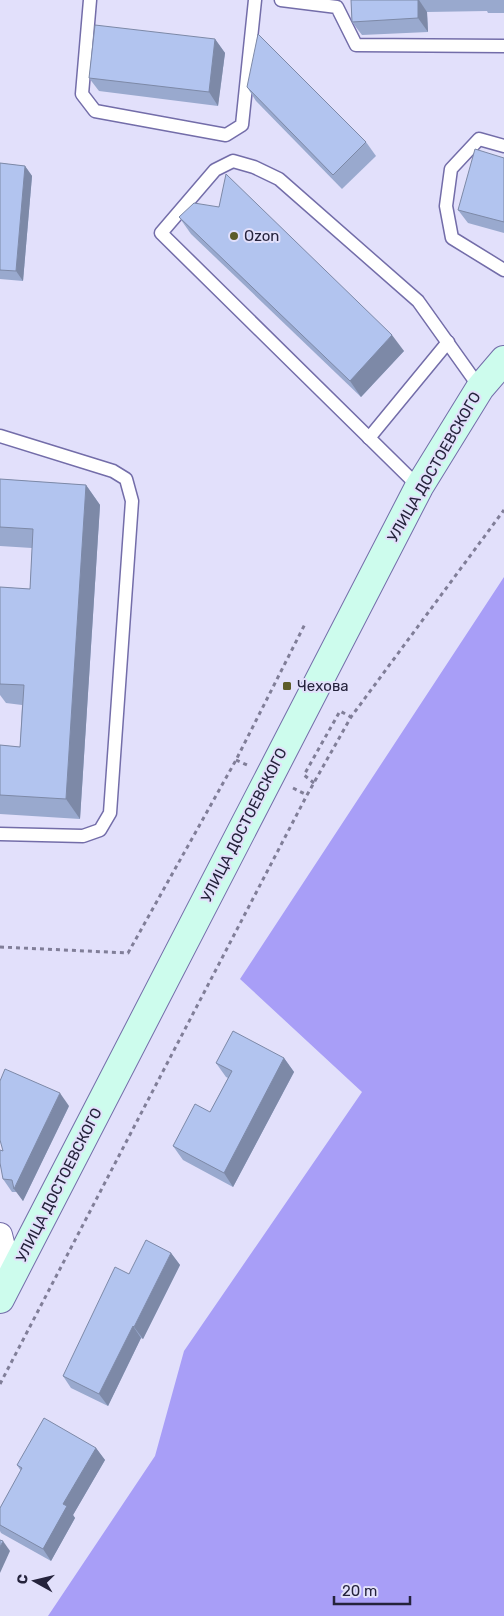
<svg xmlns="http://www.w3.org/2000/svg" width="504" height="1616" font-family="Rubik,sans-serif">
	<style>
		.forest { fill: #a89ef7 }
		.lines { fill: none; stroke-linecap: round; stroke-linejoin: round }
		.service-casing { stroke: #736da9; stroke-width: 15 }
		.minor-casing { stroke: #736da9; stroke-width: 26 }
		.secondary-casing { stroke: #736da9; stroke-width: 30 }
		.path { stroke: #807e98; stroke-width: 3; stroke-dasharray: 4 4; stroke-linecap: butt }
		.service { stroke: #fff; stroke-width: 12 }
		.minor { stroke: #fff; stroke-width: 24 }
		.secondary { stroke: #cdfced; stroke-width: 28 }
		.wall { fill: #99a9ce }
		.shaded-wall { fill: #7d89a7 }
		.building { fill: #b2c4ef; stroke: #7d89a7 }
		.poi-dot { fill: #5d5c29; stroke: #e2e0fb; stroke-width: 2 }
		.labels { text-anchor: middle; stroke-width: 4; stroke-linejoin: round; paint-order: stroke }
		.poi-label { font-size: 15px; fill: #25233c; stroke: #e2e0fb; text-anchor: start }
		.street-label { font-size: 15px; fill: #25233c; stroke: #e2e0fb }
	</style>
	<rect width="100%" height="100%" fill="#e2e0fb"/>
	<!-- forest -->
	<path class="forest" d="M504 577V1616H48L155 1456 184 1351 362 1092 240 979Z"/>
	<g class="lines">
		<!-- service casing -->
		<g class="service-casing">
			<g id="service">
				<path d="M90 0 82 94 95 111 226 135 242 125 255 0"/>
				<path d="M281 0 337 7 356 45 504 46"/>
				<path d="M504 146 479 139 451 169 446 206 452 238 504 270"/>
				<path d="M0 436 113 471 126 479 132 501 110 813 100 830 83 836 0 834"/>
				<path d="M369 438 448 342"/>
				<path d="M419 487 161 233 215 170 233 161 254 167 279 179 418 301 480 388"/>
			</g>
		</g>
		<!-- minor casing -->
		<g class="minor-casing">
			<path id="minor" d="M0 1235 11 1279"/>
		</g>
		<!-- secondary casing -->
		<g class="secondary-casing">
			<path id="secondary" d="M0 1299 419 487 480 388 504 360"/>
		</g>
		<!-- path -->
		<g class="path">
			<path d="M236 760 247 765"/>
			<path d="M314 783 304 775 340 711 351 717"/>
			<path d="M293 788 307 795"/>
			<path d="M0 947 128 953 236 760 306 622"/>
			<path d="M0 1384 307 795 351 717 504 510"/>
		</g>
		<!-- service -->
		<use href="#service" class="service"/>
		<!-- minor -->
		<use href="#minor" class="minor"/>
		<!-- secondary -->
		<use href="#secondary" class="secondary"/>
	</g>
	<!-- wall -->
	<g class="wall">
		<path d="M351 0H504V13H488L487 11 427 12 428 32 362 35 352 22Z"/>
		<path d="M215 39 225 53 218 106 99 91 89 78Z"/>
		<path d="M247 87 366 142 376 156 342 189 256 101Z"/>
		<path d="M504 158V233L468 223 458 210Z"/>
		<path d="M0 163 25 166 32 176 23 281 0 279Z"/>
		<path d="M179 217 404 351 361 397 191 234Z"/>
		<path d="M0 479 86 485 100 505 80 819 0 814V745L20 747 22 705 6 703 0 695V587L30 589 32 548 0 546Z"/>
		<path d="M284 1058 294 1072 233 1187 183 1160 173 1146 210 1112 228 1078 226 1077 216 1063Z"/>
		<path d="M69 1106 23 1201 17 1192H12L3 1179V1151Z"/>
		<path d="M171 1253 180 1265 143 1339 141 1338 108 1406 71 1388 63 1376 129 1274Z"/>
		<path d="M96 1448 105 1460 73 1515 75 1518 51 1561 1 1533 0 1531V1508L21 1471 17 1465Z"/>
	</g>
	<!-- shaded-wall -->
	<g class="shaded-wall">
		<path d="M418 0H419L427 12 428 32 418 18Z"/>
		<path d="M215 39 225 53 218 106 209 92Z"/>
		<path d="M25 166 32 176 23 281 16 271Z"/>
		<path d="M392 335 404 351 361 397 350 381Z"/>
		<path d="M86 485 100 505 80 819 66 799Z"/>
		<path d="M284 1058 294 1072 233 1187 224 1173Z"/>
		<path d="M60 1093 69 1106 23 1201 14 1189Z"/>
		<path d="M171 1253 180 1265 143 1339 134 1327Z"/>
		<path d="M133 1326 141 1338 108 1406 99 1394Z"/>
		<path d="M96 1448 105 1460 73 1515 75 1518 51 1561 43 1549 63 1504Z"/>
		<path d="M3 1541 10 1551 0 1573V1547Z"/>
	</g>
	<!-- building -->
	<g class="building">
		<path d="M351 0H418V18L352 22Z"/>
		<path d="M95 25 215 39 209 92 89 78Z"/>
		<path d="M258 34 366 142 333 175 247 87Z"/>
		<path d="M475 149 504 158V222L458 210Z"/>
		<path d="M0 163 25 166 16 271 0 270Z"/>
		<path d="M226 174 392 335 350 381 179 217 194 203 219 207Z"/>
		<path d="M0 479 86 485 66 799 0 795V745L20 747 24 685 0 684V587L30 589 33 529 0 527Z"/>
		<path d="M233 1031 284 1058 224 1173 173 1146 195 1104 210 1112 232 1071 216 1063Z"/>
		<path d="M5 1069 60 1093 14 1189 12 1180 3 1179 0 1163V1150L3 1151 0 1140V1081Z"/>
		<path d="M146 1240 171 1253 134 1327 133 1326 99 1394 63 1376 115 1267 129 1274Z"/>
		<path d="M44 1418 96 1448 63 1504 67 1506 43 1549 0 1525V1508L22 1468 17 1465Z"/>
		<path d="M0 1540 3 1541 0 1547Z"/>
	</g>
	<!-- markers -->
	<g class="poi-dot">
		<circle cx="234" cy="236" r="5"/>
		<rect x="282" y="681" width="10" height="10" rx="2.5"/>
	</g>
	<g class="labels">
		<!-- poi labels -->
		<g class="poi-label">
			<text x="244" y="241">Ozon</text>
			<text x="297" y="691">Чехова</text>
		</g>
		<!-- street labels -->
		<g class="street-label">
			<text transform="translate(434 467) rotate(-60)" y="5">УЛИЦА ДОСТОЕВСКОГО</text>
			<text transform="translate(244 825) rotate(-63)" y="5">УЛИЦА ДОСТОЕВСКОГО</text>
			<text transform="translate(59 1185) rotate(-63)" y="5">УЛИЦА ДОСТОЕВСКОГО</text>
		</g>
	</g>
	<!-- north arrow -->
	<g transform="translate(35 1581) rotate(278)" stroke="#e2e0fb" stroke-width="4" paint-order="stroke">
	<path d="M0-4L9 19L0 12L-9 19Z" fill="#25233c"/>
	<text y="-8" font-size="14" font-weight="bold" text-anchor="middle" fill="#25233c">С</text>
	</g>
	<!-- scale -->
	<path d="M334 1596v8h76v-8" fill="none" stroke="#25233c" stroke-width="2.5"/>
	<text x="342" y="1596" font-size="15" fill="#25233c" stroke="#e2e0fb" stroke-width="4" paint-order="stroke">20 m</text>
</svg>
